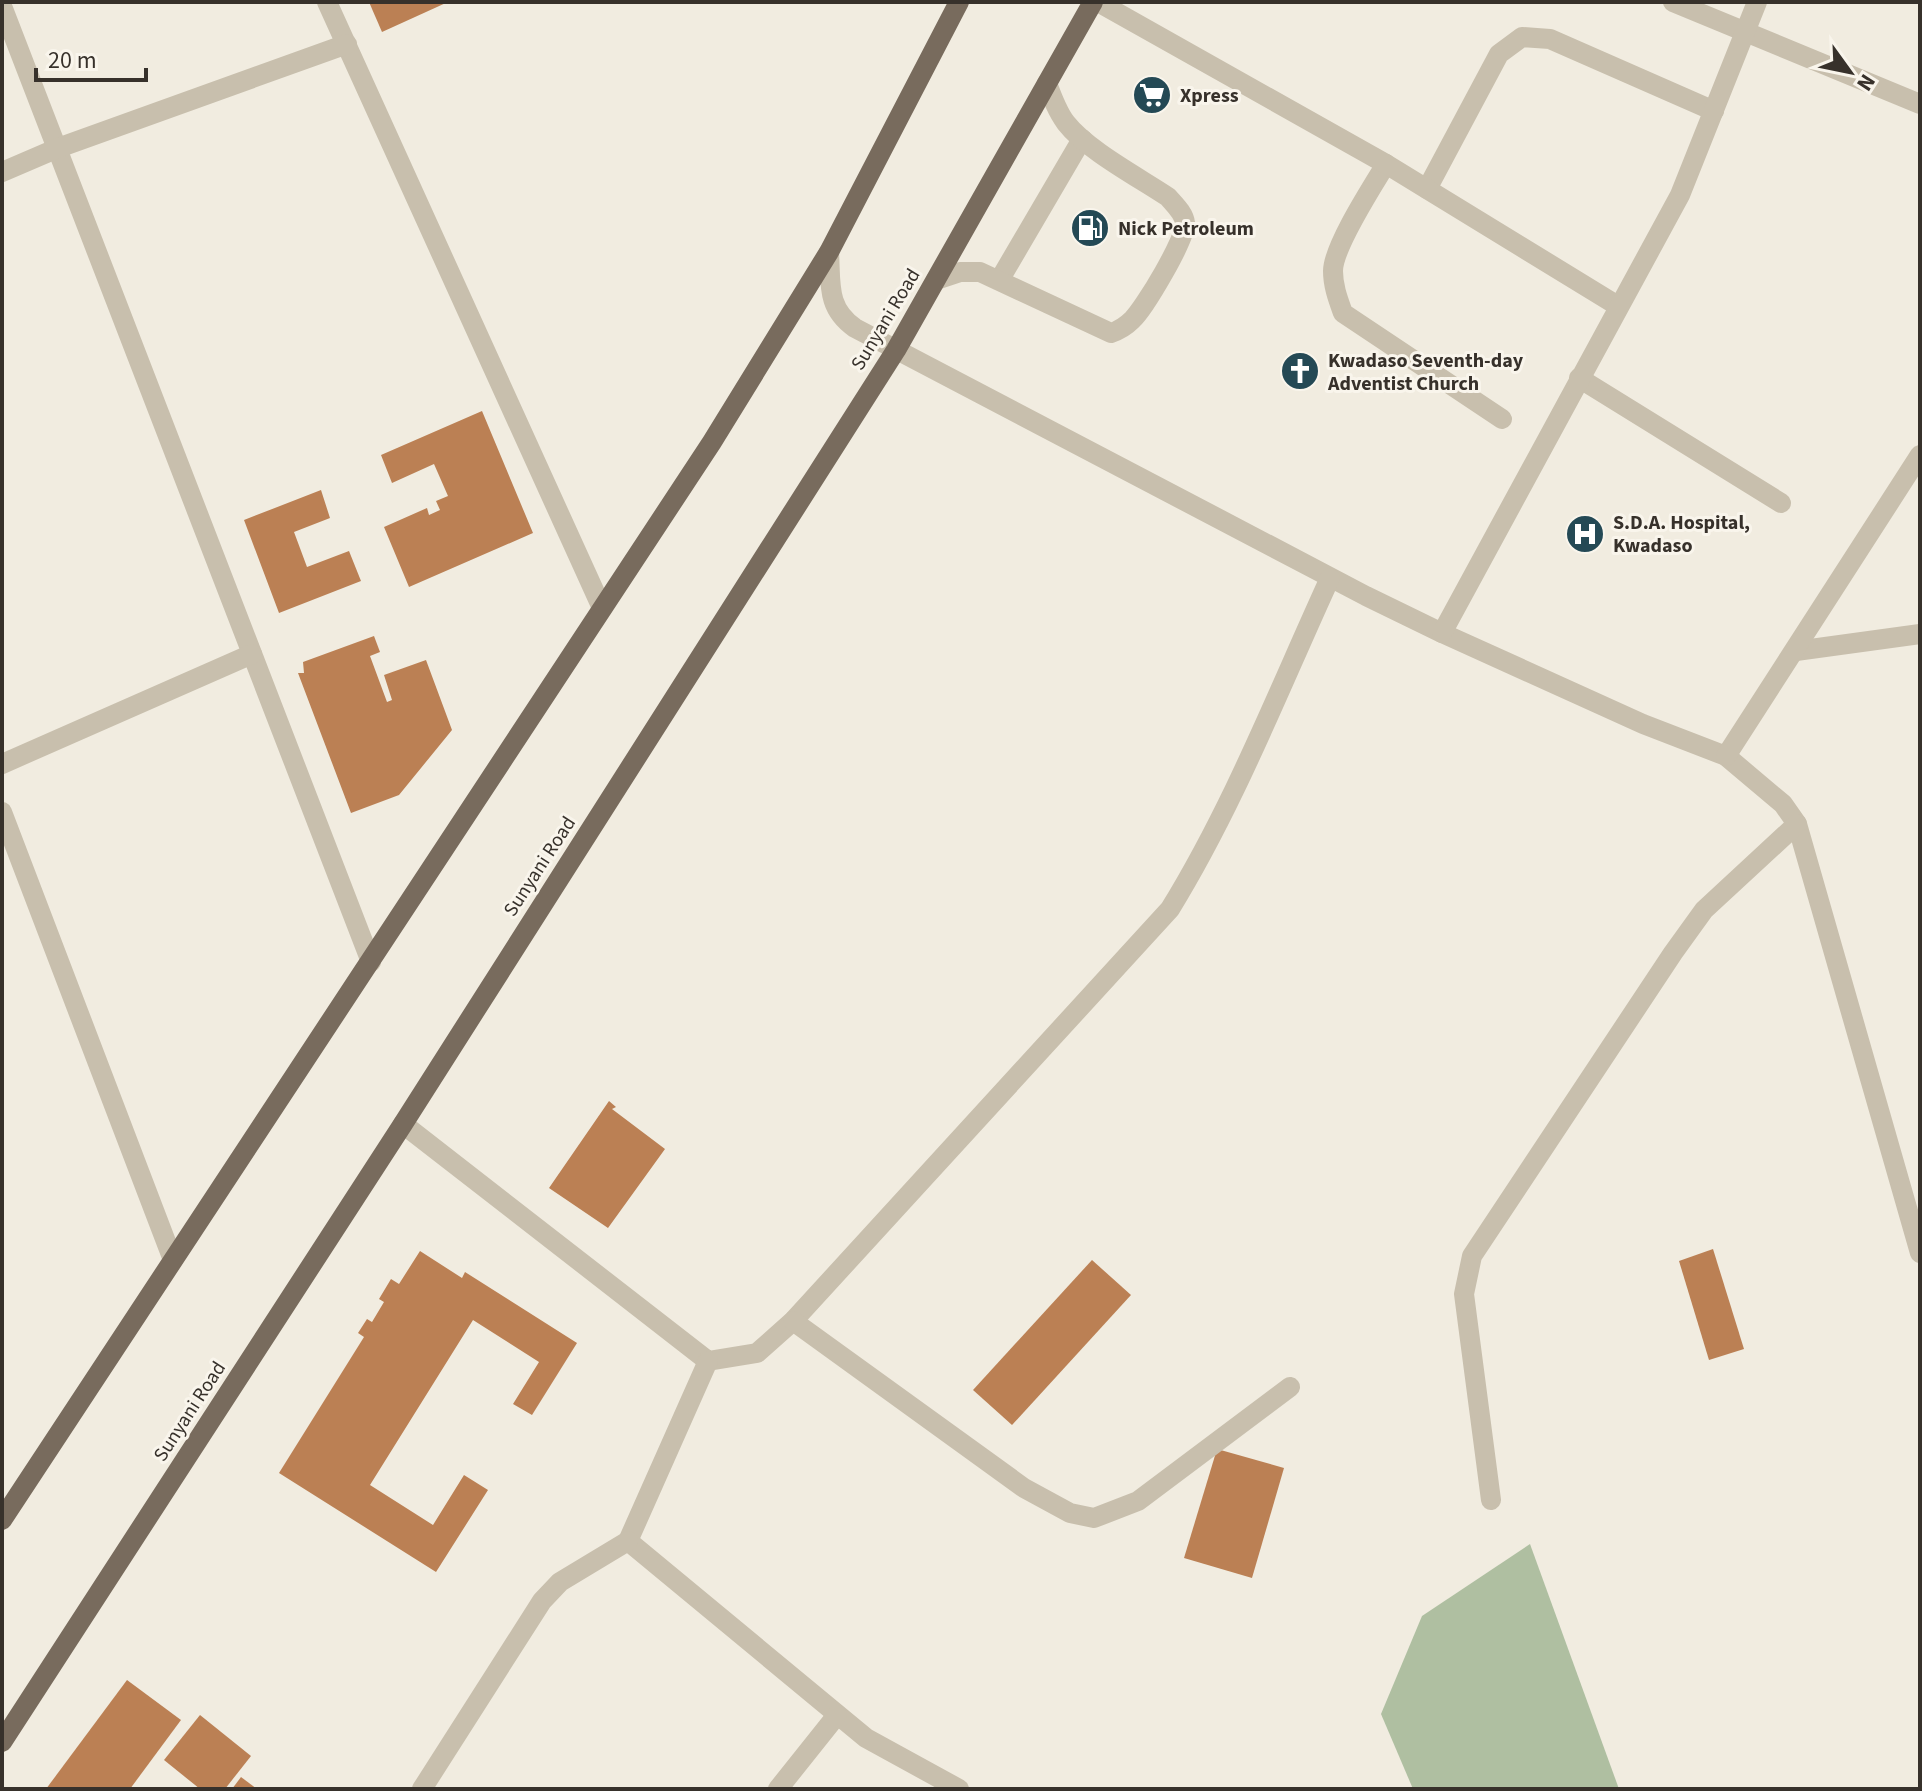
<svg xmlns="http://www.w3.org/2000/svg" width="1922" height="1791" font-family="'Source Sans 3',sans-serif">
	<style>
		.green { fill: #afbfa1 }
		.building { fill: #bb8054 }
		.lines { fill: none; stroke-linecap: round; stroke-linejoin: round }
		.service { stroke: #c8bfad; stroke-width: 20 }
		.minor { stroke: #c8bfad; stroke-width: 20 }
		.primary { stroke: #786b5d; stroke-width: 20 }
		.labels { text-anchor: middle; stroke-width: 6; stroke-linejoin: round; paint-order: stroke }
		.poi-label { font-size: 20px; font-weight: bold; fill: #37312b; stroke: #f9f5ec; text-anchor: start }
		.street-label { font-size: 20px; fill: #37312b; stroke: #f9f5ec }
	</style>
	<rect width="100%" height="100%" fill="#f1ece0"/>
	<!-- green -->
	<path class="green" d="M1530 1544 1619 1789H1413L1381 1714 1422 1616Z"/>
	<!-- building -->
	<g class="building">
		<path d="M369 2H448L382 32Z"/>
		<path d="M482 411 533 533 409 587 384 527 427 508 429 515 440 510 436 501 448 496 434 464 392 483 381 455Z"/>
		<path d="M321 490 330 518 294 532 307 567 349 551 361 581 279 613 244 520Z"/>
		<path d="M374 636 380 652 370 656 387 702 392 700 384 675 426 660 452 730 399 795 351 813 298 673H304L303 662Z"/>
		<path d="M609 1101 616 1107 612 1109 665 1149 608 1228 549 1188Z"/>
		<path d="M1713 1249 1744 1349 1709 1360 1679 1261Z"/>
		<path d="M420 1251 462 1278 465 1272 577 1343 532 1415 513 1404 539 1362 473 1320 370 1485 433 1525 464 1475 488 1490 436 1572 279 1473 364 1337 358 1333 367 1319 372 1322 384 1302 379 1299 391 1279 399 1284Z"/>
		<path d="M1092 1260 1131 1295 1012 1425 973 1390Z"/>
		<path d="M1217 1449 1284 1468 1252 1578 1184 1558Z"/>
		<path d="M127 1680 181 1720 130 1789H46Z"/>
		<path d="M200 1715 251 1756 225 1789H200L164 1760Z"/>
		<path d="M241 1777 257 1789H232Z"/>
	</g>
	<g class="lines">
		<!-- service -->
		<g class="service">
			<path d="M1386 164C1372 187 1333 247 1333 271 1333 286 1338 299 1343 313L1502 419"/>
			<path d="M1427 189 1499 54 1522 37 1550 39 1714 111"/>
			<path d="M1000 279 1082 139"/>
			<path d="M936 280 960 272H980L1111 333C1120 330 1125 327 1132 320 1144 309 1187 237 1185 223 1184 213 1174 204 1168 197 1138 177 1087 150 1066 123 1057 111 1052 97 1047 83"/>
			<path d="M1579 378 1781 503"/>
		</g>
		<!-- minor -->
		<g class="minor">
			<path d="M327 2 602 608"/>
			<path d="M1098 2 1386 164 1618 306"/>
			<path d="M1673 2 1920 104"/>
			<path d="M2 6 371 962"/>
			<path d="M2 172 58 148 347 44"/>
			<path d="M829 252C831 283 826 308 855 328L1366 596 1442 633 1643 724 1726 756 1783 804 1797 824 1920 1253"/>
			<path d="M1442 633 1680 195 1757 2"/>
			<path d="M1796 651 1920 634"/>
			<path d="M1726 756 1920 455"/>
			<path d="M2 764 252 654"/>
			<path d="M2 812 173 1260"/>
			<path d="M403 1124 708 1361 757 1353 793 1321 1170 909C1234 805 1279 689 1330 578"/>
			<path d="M793 1321 1024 1488 1070 1513 1094 1518 1138 1501 1290 1387"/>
			<path d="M708 1361 628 1541 866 1738 959 1789"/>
			<path d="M1491 1500 1464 1294 1472 1256 1673 953 1704 910 1797 824"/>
			<path d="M422 1789 542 1601 560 1582 628 1541"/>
			<path d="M778 1789 837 1715"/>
		</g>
		<!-- primary -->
		<g class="primary">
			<path d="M2 1520 712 442 829 252 959 2"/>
			<path d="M2 1742 403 1124 896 350 1093 2"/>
		</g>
	</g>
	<!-- icons -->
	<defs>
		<g id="supermarket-disc" transform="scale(2)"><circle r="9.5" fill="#244955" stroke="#f9f5ec"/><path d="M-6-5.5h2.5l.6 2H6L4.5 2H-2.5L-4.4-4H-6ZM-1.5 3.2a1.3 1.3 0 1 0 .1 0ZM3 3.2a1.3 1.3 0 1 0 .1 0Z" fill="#fff"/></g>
		<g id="fuel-disc" transform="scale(2)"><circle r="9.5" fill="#244955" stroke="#f9f5ec"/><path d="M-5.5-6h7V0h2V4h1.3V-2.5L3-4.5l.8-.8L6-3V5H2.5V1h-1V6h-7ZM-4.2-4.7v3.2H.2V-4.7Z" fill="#fff"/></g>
		<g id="church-disc" transform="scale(2)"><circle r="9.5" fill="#244955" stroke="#f9f5ec"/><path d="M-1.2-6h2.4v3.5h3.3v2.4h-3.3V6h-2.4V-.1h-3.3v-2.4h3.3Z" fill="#fff"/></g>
		<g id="hospital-disc" transform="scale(2)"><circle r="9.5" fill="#244955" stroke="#f9f5ec"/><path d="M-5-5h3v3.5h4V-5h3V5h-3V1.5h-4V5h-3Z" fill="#fff"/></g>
	</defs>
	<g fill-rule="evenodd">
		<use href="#supermarket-disc" x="1152" y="95"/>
		<use href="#fuel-disc" x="1090" y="228"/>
		<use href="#church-disc" x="1300" y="371"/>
		<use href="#hospital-disc" x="1585" y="534"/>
	</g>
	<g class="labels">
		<!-- poi labels -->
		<g class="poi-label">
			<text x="1180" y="102">Xpress</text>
			<text x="1118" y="235">Nick Petroleum</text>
			<text x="1328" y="367">Kwadaso Seventh-day<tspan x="1328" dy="23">Adventist Church</tspan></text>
			<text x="1613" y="529">S.D.A. Hospital,<tspan x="1613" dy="23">Kwadaso</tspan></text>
		</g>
		<!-- street labels -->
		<g class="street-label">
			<text transform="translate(885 319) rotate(-59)" y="7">Sunyani Road</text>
			<text transform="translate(539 866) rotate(-57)" y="7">Sunyani Road</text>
			<text transform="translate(189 1411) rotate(-57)" y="7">Sunyani Road</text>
		</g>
	</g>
	<!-- border -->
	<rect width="1922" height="1791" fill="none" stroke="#37312b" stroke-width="8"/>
	<!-- north arrow -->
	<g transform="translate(1850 72) rotate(123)" stroke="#f9f5ec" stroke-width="6" paint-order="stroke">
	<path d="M0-6L14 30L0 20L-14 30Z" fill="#37312b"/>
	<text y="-12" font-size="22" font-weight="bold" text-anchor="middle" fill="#37312b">N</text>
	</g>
	<!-- scale -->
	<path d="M36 68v12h110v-12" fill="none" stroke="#37312b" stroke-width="4"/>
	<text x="48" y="68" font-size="24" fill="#37312b" stroke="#f9f5ec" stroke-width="6" paint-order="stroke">20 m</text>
</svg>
